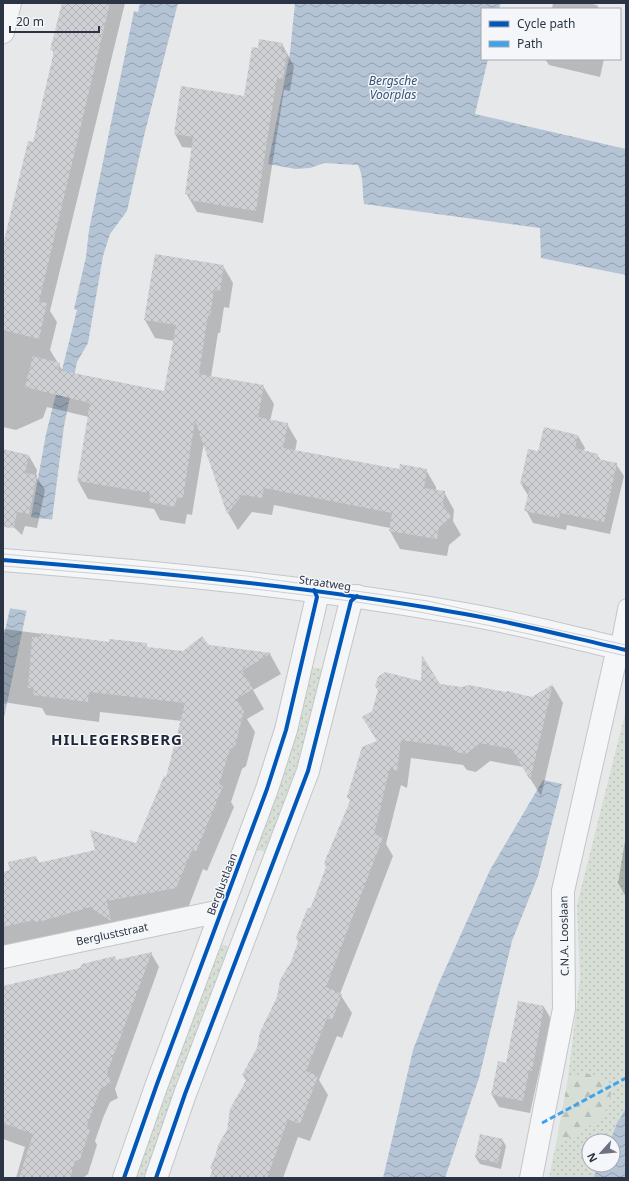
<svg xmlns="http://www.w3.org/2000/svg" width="629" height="1181" font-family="'Noto Sans',sans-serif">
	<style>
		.grass { fill: url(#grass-dots) }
		.forest { fill: url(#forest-firs) }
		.water { fill: url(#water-waves) }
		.pier { fill: #e6e8ea }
		.shadow { fill: #0003 }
		.building { fill: url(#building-cross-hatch) }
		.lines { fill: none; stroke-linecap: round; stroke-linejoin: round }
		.service-casing { stroke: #c4c6c8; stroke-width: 17 }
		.minor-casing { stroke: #c4c6c8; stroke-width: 24 }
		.tertiary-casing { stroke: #c4c6c8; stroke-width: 24 }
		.service { stroke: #f5f6f7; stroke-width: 15 }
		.minor { stroke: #f5f6f7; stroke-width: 22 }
		.tertiary { stroke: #f5f6f7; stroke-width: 22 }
		.tram { stroke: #cecfd2; stroke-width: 1 }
		.quiet { stroke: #3ea3ec; stroke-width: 3; stroke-dasharray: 6 3; stroke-linecap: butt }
		.cycleway-casing { stroke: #f4f6f9; stroke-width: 6 }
		.cycleway { stroke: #0057b8; stroke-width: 4 }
		.labels { text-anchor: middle; stroke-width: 3; stroke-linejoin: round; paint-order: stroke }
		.street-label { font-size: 11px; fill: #2b3445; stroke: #f4f6f9 }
		.water-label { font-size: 12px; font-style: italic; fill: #34527a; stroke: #f4f6f9 }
		.district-label { font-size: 15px; font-weight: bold; letter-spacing: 1px; fill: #1d2536; stroke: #f4f6f9 }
	</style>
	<defs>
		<pattern id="grass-dots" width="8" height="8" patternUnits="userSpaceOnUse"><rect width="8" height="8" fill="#d6ded6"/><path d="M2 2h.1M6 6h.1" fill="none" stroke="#b8bfb9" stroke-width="1.8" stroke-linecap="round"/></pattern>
		<pattern id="forest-firs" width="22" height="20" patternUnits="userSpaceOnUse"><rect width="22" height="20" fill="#d6ded6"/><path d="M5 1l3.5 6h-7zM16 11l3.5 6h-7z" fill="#b8bfb9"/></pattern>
		<pattern id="water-waves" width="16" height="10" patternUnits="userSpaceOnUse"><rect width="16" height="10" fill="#b4c4d5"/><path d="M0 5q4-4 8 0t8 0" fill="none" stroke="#93a0af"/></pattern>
		<pattern id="building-cross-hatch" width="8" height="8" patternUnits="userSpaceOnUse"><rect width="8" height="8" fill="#ced0d3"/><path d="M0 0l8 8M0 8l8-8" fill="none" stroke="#b1b3b6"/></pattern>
	</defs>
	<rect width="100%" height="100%" fill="#e6e8ea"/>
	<!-- grass -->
	<g class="grass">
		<path d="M310 667 323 669 311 730 268 853 255 849Z"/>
		<path d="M626 710V1108L617 1123 610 1141H589V1165H599L593 1178H549L556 1144 588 1127 584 1074 568 1078 580 978 577 905Z"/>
		<path d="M219 943 230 948 147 1178H133Z"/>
	</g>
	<!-- forest -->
	<path class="forest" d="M584 1074C596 1074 604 1075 610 1086 612 1090 611 1094 610 1098 606 1123 575 1134 556 1144L568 1078Z"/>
	<!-- water -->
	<g class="water">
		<path d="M140 3H178L144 136 127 211 110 234 103 256 88 343 77 362 64 426 52 520 46 519 3 722V639L31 517 46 434 77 310 74 309 86 257 89 230 134 11 138 12Z"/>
		<path d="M295 3H501L499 9H482V59H488L475 114 626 149V275L541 258 540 228 364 204C362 190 364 177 358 165L324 163 310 168 296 169 268 164 290 53Z"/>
		<path d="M543 780 562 784 538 876 512 941 479 1078 445 1178H383L413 1050 438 985 490 870Z"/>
		<path d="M626 1108V1178H593L599 1165H613V1141H610L617 1123Z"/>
	</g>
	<!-- pier -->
	<path class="pier" d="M29 517 54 520 47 521 28 611 8 608Z"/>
	<!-- shadow -->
	<g class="shadow">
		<path d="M63 3H125L50 311 57 322 50 350 58 363 64 373 165 393 174 341 155 338 145 320 223 266 233 283 229 308 224 307 220 333H218L211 377 263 386 274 404 270 421 287 424 297 441 295 451 400 470H426L436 487V491L444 492 454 510 453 521 461 535 449 545 447 556 400 549 390 531V528L274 505 272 515 252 512 238 530 228 513 204 442 192 515 187 514 185 524 160 520 154 509 88 499 78 481 89 417 47 407 43 418 16 430 3 427V248L34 143 55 55 52 50Z"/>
		<path d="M553 3H586L597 5 599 9H552Z"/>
		<path d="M282 44 294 66 290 91 284 90 263 223 197 212 186 193 193 148 182 147 175 134 182 87 245 97 258 49Z"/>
		<path d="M545 59H604L600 77 549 65Z"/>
		<path d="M578 436 585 448 584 451 597 455 601 460 616 464 624 476 610 534 567 525 566 530 533 523 526 510 529 497 521 484 529 450 539 453Z"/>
		<path d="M3 450 29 456 37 470 36 476 45 490 37 528 25 526 22 535 3 517Z"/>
		<path d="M5 629 110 643 146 644 148 648 184 652 208 646 270 654 281 674 253 690 264 709 247 719 255 732 246 766 242 769 231 802 234 807 207 871 203 869 188 908 117 921 122 940 3 952V873L11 871 36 857 40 864 137 844 167 778 182 721 100 712 99 722 46 715 42 708 3 702V630Z"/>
		<path d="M422 682 533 698 553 686 563 703 541 796 523 767 490 761 476 772 467 770 463 765 411 758 407 788 401 785 386 844 393 856 340 994 352 1013 342 1038 337 1036 319 1080 328 1095 310 1141 298 1137 283 1178H210L219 1145 228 1130 247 1082 243 1075 257 1049 378 741Z"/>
		<path d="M626 835V897L618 883Z"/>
		<path d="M151 953 159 967 115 1089 118 1098 110 1102 103 1118 95 1141 97 1145 88 1174 83 1178H16L25 1147 3 1139V987L81 968 115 958 117 961Z"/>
		<path d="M544 1007 551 1019 530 1113 499 1107 492 1095 507 1064Z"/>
		<path d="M502 1139 506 1146 501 1169 480 1164 476 1158Z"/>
	</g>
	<!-- building -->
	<g class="building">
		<path d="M62 3H110L39 302 47 303 39 339 3 330V245L28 141 33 142 54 51 50 50Z"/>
		<path d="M259 39 283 43 281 52H287L283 79 277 78 256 211 189 200 190 194H185L193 137 174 134 181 86 244 96 252 47 258 48Z"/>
		<path d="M155 254 224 265 220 291 214 290 210 316 208 315 199 374 264 385 258 417 288 423 283 448 399 469 400 464 427 469 424 488 445 491 443 504 451 517 439 527 437 539 389 531 392 513 264 488 262 498 242 495 227 514 195 420 183 498 177 497 175 507 149 502 150 493 77 481 90 403 25 387 33 356 60 363 58 370 164 391 176 325 144 320Z"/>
		<path d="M544 427 578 435 575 448 598 454 597 459 617 463 604 522 560 513 559 518 524 511 530 487 520 484 528 449 538 451Z"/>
		<path d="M3 449 29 455 25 473 37 475 29 514 17 512 14 528 3 527Z"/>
		<path d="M41 633 109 642V639L147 643V647L183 651 202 636 209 645 271 653 242 671 253 689 236 699 244 711 235 746 230 749 219 784 223 786 196 852 192 850 176 888 107 901 111 921 90 907 46 920 36 922 34 920 3 927V872L10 870 8 862 36 856 38 863 95 850 90 830 136 843 164 776 166 777 185 703 89 692 88 702 33 695 34 689 28 688 32 637H41Z"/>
		<path d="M422 655 440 684 462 687 469 685 506 692 507 691 532 697 553 684 530 780 512 749 480 743 466 754 456 752 452 747 401 740 397 771 390 768 374 834 383 837 326 987 342 994 332 1020 327 1018 306 1071 318 1076 300 1124 288 1119 267 1178H210L213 1170 210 1168 216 1154 218 1145 227 1130 230 1109 248 1077 242 1075 257 1048 260 1032 277 997 280 980 291 962 298 942 296 938 307 909 311 907 326 867 324 863 350 801 347 797 362 747 377 741 362 717 372 711 378 690 375 686 378 677 385 672 421 681Z"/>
		<path d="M152 952 107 1073 111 1083 101 1088 95 1103 87 1125 90 1130 80 1159 75 1161 70 1178H19L33 1134 3 1123V986L80 968 82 964 115 956 116 960Z"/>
		<path d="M518 1001 544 1006 532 1071H529L523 1101 491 1095 498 1061 506 1063Z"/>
		<path d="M480 1134 503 1139 498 1163 475 1158Z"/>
	</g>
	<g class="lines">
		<!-- service casing -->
		<g class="service-casing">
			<path id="service" d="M618 648 626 607"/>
		</g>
		<!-- minor casing -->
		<g class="minor-casing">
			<g id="minor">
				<path d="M3 32 10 3"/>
				<path d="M3 957 221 911"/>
				<path d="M124 1178 157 1084 267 789 286 730 317 597 314 590"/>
				<path d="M156 1178 185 1094 308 771 351 601 357 596"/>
				<path d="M531 1178 564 1009 563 891 618 648"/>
			</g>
		</g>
		<!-- tertiary casing -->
		<g class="tertiary-casing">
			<path id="tertiary" d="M3 560C154 572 304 586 453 612 510 621 569 637 626 650"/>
		</g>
		<!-- service -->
		<use href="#service" class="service"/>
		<!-- minor -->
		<use href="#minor" class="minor"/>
		<!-- tertiary -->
		<use href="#tertiary" class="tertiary"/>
		<!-- tram -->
		<g class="tram">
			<path d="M3 554 247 576 428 601 626 645"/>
			<path d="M3 566C119 575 235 585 350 601 443 614 535 635 626 656"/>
		</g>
		<!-- quiet -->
		<path class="quiet" d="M542 1123 626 1078"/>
		<!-- cycleway casing -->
		<g class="cycleway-casing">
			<g id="cycleway">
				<path d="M3 560C154 572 304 586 453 612 510 621 569 637 626 650"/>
				<path d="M124 1178 157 1084 267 789 286 730 317 597 314 590"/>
				<path d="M156 1178 185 1094 308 771 351 601 357 596"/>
			</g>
		</g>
		<!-- cycleway -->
		<use href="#cycleway" class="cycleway"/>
	</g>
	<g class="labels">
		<!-- street labels -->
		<g class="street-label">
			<text transform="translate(325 583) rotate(8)" y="4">Straatweg</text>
			<text transform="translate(222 884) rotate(-69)" y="4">Berglustlaan</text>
			<text transform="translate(112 934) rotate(-12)" y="4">Bergluststraat</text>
			<text transform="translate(564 936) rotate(-91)" y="4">C.N.A. Looslaan</text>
		</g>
		<!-- water labels -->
		<g class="water-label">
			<text x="393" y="85">Bergsche<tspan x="393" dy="14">Voorplas</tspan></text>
		</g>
		<!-- district labels -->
		<g class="district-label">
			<text x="117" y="745">HILLEGERSBERG</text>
		</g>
	</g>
	<!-- border -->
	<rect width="629" height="1181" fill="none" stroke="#2b3445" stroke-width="8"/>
	<!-- legend -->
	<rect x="481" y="8" width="140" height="52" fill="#f4f6f9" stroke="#a4a8b1"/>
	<rect x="489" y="21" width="20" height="6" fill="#0057b8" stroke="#a4a8b1"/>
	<text x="517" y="28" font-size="12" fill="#2b3445">Cycle path</text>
	<rect x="489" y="41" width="20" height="6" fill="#3ea3ec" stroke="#a4a8b1"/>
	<text x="517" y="48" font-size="12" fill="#2b3445">Path</text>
	<!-- north arrow -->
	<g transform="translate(601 1153) rotate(243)"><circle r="19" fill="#f4f6f9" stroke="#a4a8b1"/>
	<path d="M0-3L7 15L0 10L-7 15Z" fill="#6c737f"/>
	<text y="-6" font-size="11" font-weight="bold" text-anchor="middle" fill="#2b3445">N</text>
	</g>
	<!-- scale -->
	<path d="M10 26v6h89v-6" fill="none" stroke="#2b3445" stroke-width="2"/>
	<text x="16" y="26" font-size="12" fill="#2b3445" stroke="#f4f6f9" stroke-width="3" paint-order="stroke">20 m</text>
</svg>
